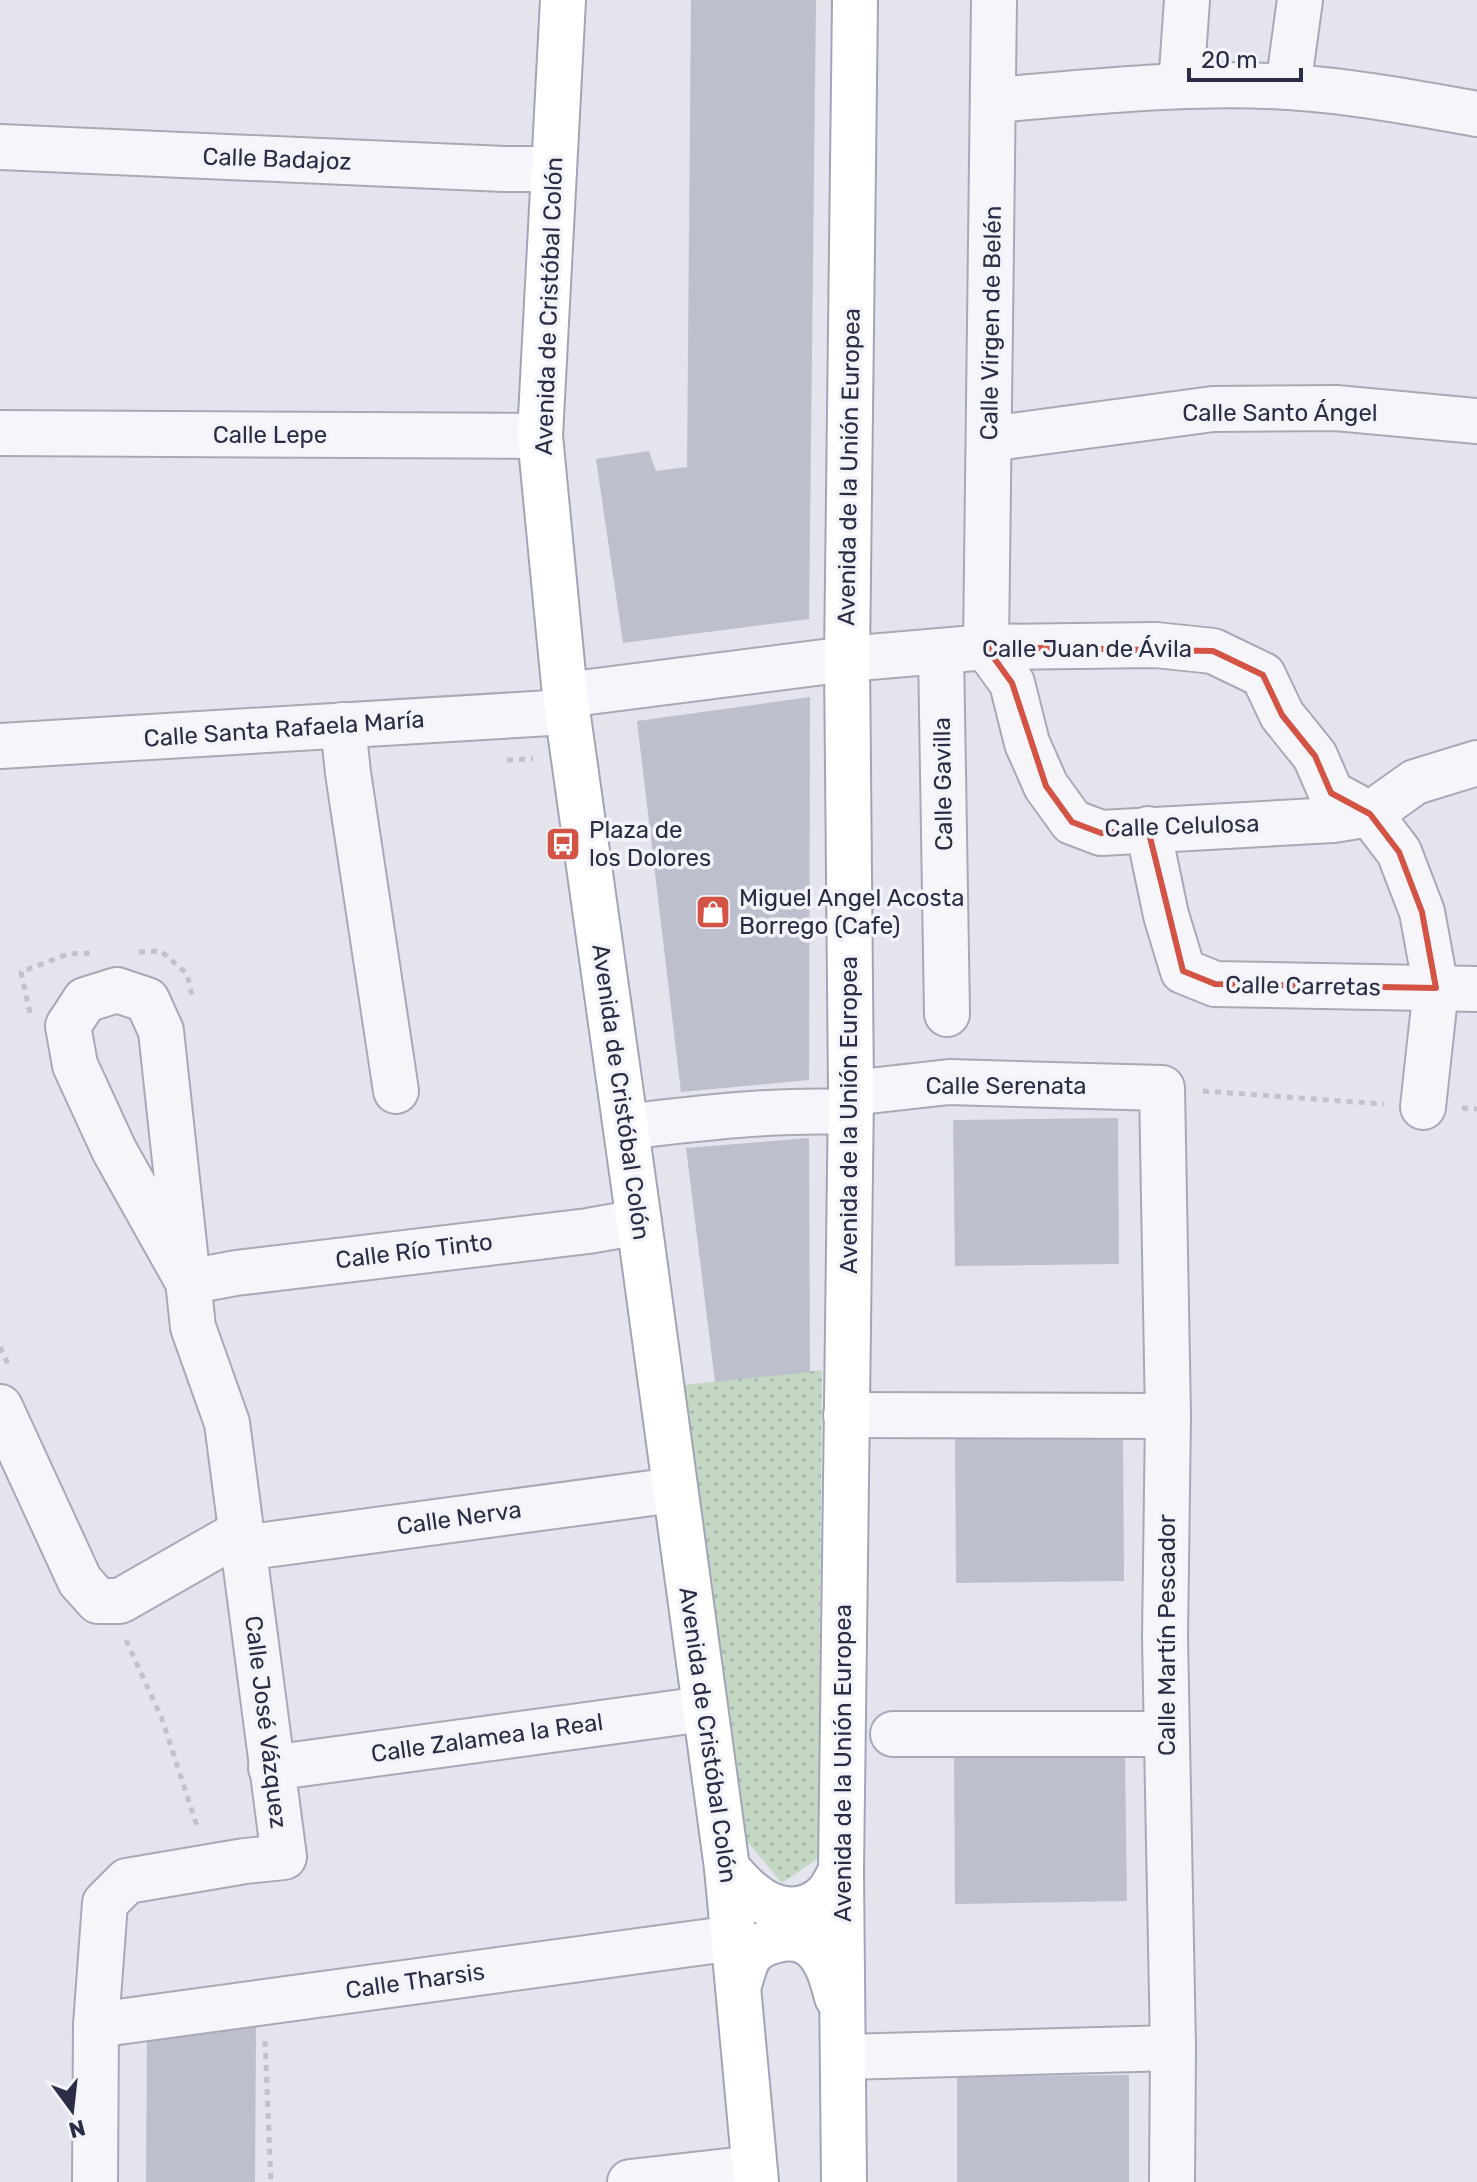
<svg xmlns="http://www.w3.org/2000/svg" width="1477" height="2182" font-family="Rubik,sans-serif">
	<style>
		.park { fill: url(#park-dots) }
		.building { fill: #bdbfcc }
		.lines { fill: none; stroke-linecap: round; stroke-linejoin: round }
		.minor-casing { stroke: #a8a9b7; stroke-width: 48 }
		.major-casing { stroke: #a2a5b8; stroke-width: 48 }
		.path { stroke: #c1c2cb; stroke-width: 5; stroke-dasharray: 6 6; stroke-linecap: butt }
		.minor { stroke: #f6f6fa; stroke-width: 44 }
		.major { stroke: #fff; stroke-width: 44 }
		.marked { fill: none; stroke: #d35445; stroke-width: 6; stroke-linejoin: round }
		.labels { text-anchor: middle; stroke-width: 7; stroke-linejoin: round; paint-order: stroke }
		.street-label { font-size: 24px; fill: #2a2d45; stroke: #f3f4f9 }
		.poi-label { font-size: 24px; fill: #2a2d45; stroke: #f3f4f9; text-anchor: start }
	</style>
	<defs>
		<pattern id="park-dots" width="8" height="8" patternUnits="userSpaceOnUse" patternTransform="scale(2)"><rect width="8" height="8" fill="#c4d6c4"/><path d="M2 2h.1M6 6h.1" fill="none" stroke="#a9b8aa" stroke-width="1.8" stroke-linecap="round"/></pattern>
	</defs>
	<rect width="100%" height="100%" fill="#e3e4ec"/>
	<!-- park -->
	<path class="park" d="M822 1370 818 1858 782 1883 746 1840 684 1385Z"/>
	<!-- building -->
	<g class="building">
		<path d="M691 0H816L809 619 623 643 596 459 649 451 656 471 687 467Z"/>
		<path d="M810 697 809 1080 681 1092 637 721Z"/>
		<path d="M1118 1118 1119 1264 955 1266 953 1120Z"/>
		<path d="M809 1138 810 1372 715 1382 686 1148Z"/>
		<path d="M1123 1435 1124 1581 956 1583 955 1436Z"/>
		<path d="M1125 1756 1127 1901 955 1904 954 1758Z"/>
		<path d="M256 2025 255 2182H146L147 2038Z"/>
		<path d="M1129 2075V2182H957V2076Z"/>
	</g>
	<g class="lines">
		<!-- minor casing -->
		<g class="minor-casing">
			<g id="minor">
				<path d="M994 0 986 647 1012 683 1027 743 1046 786 1072 822 1101 833 1333 820 1370 814 1415 782 1477 763"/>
				<path d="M1181 86 1187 0"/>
				<path d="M1288 87 1300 0"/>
				<path d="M995 100C1092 92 1191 81 1289 87 1352 91 1415 103 1477 114"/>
				<path d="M0 147 504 169H554"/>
				<path d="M0 433 540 436"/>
				<path d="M989 439 1213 409 1336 408 1477 421"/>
				<path d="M941 651 947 1014"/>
				<path d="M565 695 847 659 986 647 1156 645 1213 651 1263 675 1282 715 1315 756 1331 793 1370 814 1399 852 1422 912 1436 988 1423 1107"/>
				<path d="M343 725 348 773 396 1091"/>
				<path d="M0 746 567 712"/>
				<path d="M1148 829 1166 915 1183 971 1215 984 1477 989"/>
				<path d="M851 1093 949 1082 1162 1088 1168 1416 1165 1637 1173 2048 1172 2182"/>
				<path d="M626 1127C699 1118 775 1109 850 1112"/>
				<path d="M188 1282 236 1273 588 1231 639 1222"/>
				<path d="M0 1407 80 1581 98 1601H120L241 1532"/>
				<path d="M846 1415 1168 1416"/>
				<path d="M243 1548 674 1490"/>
				<path d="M893 1734H1166"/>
				<path d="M271 1768 704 1709"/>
				<path d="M96 2025 734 1938"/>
				<path d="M844 2057 1173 2048"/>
				<path d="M95 2182 96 2025 105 1903 127 1881 245 1861 284 1857 227 1423 193 1327 161 1031 147 1000 117 990 85 1000 68 1026 75 1065 114 1150 188 1282"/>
				<path d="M630 2182 754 2168"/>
			</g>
		</g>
		<!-- major casing -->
		<g class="major-casing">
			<g id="major">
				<path d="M563 0 540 436 565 695 639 1222 727 1868 756 2182"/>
				<path d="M727 1868C735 1877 744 1888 754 1895 776 1913 807 1916 828 1893 833 1887 837 1878 841 1871"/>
				<path d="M738 1987C742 1977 745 1959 753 1952 760 1944 772 1941 782 1939 819 1934 830 1968 837 1997"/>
				<path d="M844 2182 841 1871 851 1093 847 659 855 0"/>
			</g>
		</g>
		<!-- path -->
		<g class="path">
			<path d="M507 760 533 759"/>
			<path d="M139 952 161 951 187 974 192 995"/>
			<path d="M30 1013 21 972 68 954 93 953"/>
			<path d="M1203 1091 1384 1104"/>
			<path d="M1462 1108 1477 1109"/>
			<path d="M0 1347 10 1368"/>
			<path d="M126 1640 162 1719 198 1829"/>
			<path d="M265 2041 271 2182"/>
		</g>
		<!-- minor -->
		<use href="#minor" class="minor"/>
		<!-- major -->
		<use href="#major" class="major"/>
	</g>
	<!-- marked area -->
	<path class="marked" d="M986 647 1213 651 1263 675 1282 715 1315 756 1331 793 1370 814 1399 852 1422 912 1436 988 1215 984 1183 971 1148 829 1101 833 1072 822 1046 786 1012 683Z"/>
	<!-- icons -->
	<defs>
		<g id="bus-square" transform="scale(1.8)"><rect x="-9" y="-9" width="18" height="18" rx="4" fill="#d35445" stroke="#f3f4f9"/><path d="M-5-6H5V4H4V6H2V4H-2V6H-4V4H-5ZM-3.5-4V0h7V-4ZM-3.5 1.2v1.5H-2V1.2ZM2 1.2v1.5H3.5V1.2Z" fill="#fff"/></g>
		<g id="shop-square" transform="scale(1.8)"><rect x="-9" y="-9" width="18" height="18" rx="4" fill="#d35445" stroke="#f3f4f9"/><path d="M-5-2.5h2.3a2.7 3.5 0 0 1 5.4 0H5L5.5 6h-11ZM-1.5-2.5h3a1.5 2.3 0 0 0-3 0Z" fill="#fff"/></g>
	</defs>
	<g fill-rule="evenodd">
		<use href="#bus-square" x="563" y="844"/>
		<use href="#shop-square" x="713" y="912"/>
	</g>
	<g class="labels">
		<!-- street labels -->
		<g class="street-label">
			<text transform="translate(277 159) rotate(2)" y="8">Calle Badajoz</text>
			<text transform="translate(549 306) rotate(-88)" y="8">Avenida de Cristóbal Colón</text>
			<text transform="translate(991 323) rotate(-89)" y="8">Calle Virgen de Belén</text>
			<text x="1280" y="421">Calle Santo Ángel</text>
			<text x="270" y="443">Calle Lepe</text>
			<text transform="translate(849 467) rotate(-89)" y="8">Avenida de la Unión Europea</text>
			<text x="1087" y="657">Calle Juan de Ávila</text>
			<text transform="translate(284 729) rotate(-4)" y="8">Calle Santa Rafaela María</text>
			<text transform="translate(943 784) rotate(-91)" y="8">Calle Gavilla</text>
			<text transform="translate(1182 826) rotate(-2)" y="8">Calle Celulosa</text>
			<text transform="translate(1303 986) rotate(1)" y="8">Calle Carretas</text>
			<text x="1006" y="1094">Calle Serenata</text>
			<text transform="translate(621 1092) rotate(82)" y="8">Avenida de Cristóbal Colón</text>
			<text transform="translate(849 1115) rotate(-90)" y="8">Avenida de la Unión Europea</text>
			<text transform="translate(414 1251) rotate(-7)" y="8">Calle Río Tinto</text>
			<text transform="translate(459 1518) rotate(-8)" y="8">Calle Nerva</text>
			<text transform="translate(1167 1635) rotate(-90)" y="8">Calle Martín Pescador</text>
			<text transform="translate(266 1722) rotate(83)" y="8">Calle José Vázquez</text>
			<text transform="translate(708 1735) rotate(82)" y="8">Avenida de Cristóbal Colón</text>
			<text transform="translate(487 1738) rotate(-8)" y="8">Calle Zalamea la Real</text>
			<text transform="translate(843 1763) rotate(-90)" y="8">Avenida de la Unión Europea</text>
			<text transform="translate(415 1981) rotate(-8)" y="8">Calle Tharsis</text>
		</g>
		<!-- poi labels -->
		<g class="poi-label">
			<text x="589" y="838">Plaza de<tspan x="589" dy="28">los Dolores</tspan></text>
			<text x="739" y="906">Miguel Angel Acosta<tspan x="739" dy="28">Borrego (Cafe)</tspan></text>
		</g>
	</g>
	<!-- north arrow -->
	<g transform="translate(72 2110) rotate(165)" stroke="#f3f4f9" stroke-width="6" paint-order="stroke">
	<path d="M0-6L14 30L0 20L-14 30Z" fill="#2a2d45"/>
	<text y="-12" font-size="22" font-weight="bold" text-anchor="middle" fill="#2a2d45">N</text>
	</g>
	<!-- scale -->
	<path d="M1189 68v12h112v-12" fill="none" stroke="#2a2d45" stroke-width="4"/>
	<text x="1201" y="68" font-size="24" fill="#2a2d45" stroke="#f3f4f9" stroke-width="6" paint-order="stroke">20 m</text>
</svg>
